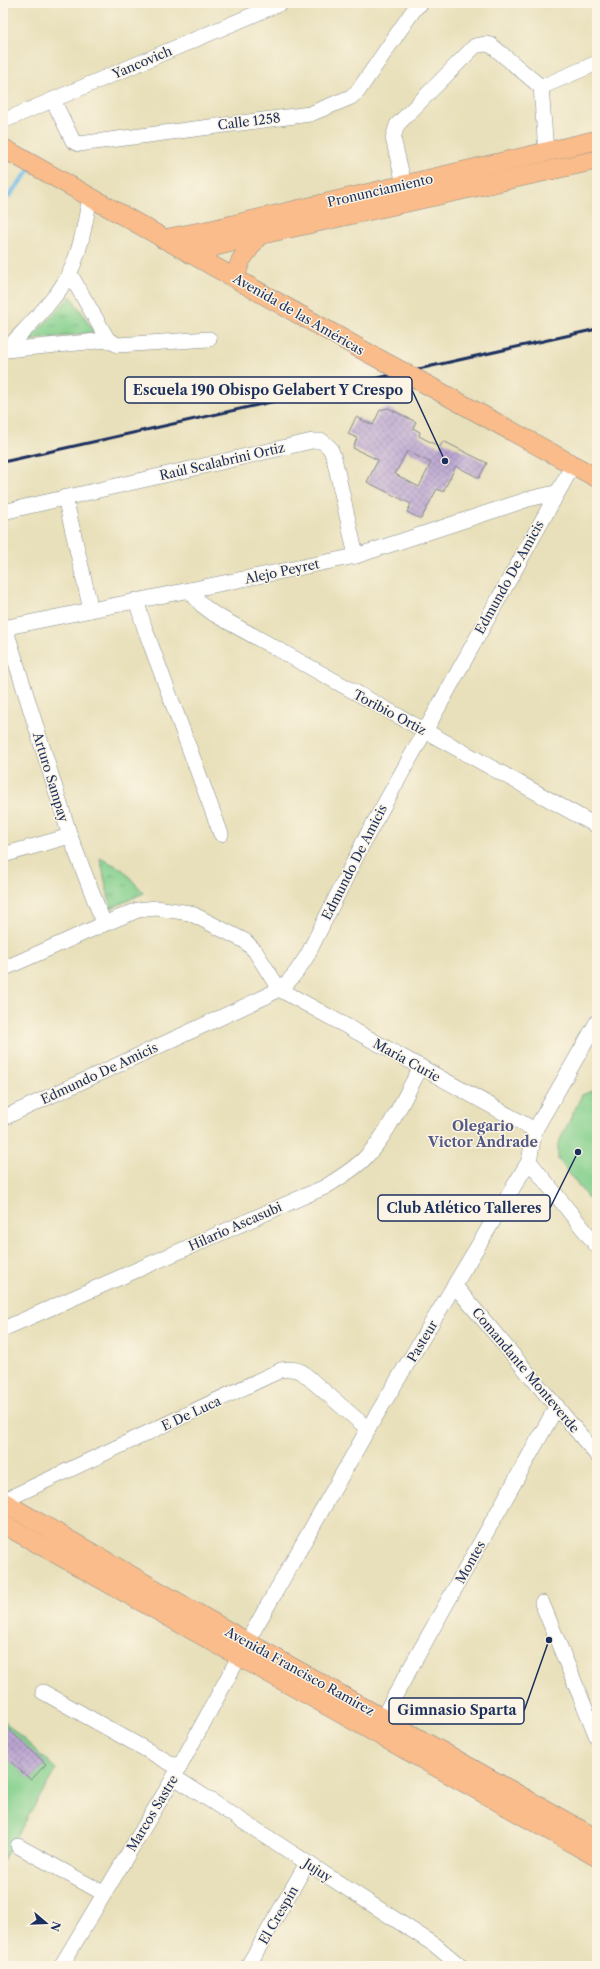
<svg xmlns="http://www.w3.org/2000/svg" width="600" height="1969" font-family="'Libre Caslon Text',serif">
	<style>
		.park { fill: url(#park-tufts); stroke: #508076 }
		.garden { fill: #84d08d; stroke: #508076 }
		.lines { fill: none; stroke-linecap: round; stroke-linejoin: round }
		.stream { stroke: #72bdeb; stroke-width: 4.5 }
		.building { fill: url(#building-cross-hatch); fill-rule: evenodd }
		.minor-casing { stroke: #82888c; stroke-width: 16 }
		.major-casing { stroke: #82888c; stroke-width: 20 }
		.minor { stroke: #fff; stroke-width: 15 }
		.major { stroke: #f9bc8a; stroke-width: 19 }
		.rail { stroke: #1b2f5e; stroke-width: 3 }
		.major-bridge-casing { stroke: #82888c; stroke-width: 20; stroke-linecap: butt }
		.major-bridge { stroke: #f9bc8a; stroke-width: 19 }
		.labels { text-anchor: middle; stroke-width: 3; stroke-linejoin: round; paint-order: stroke }
		.street-label { font-size: 13px; fill: #1b2f5e; stroke: #fcf5e5 }
		.neighbourhood-label { font-size: 14px; font-weight: bold; fill: #535987; stroke: #fcf5e5 }
		.leader { fill: none; stroke: #1b2f5e; stroke-width: 1.5 }
		.callout-dot { fill: #1b2f5e; stroke: #fcf5e5; stroke-width: 1.5 }
		.callout { fill: #fcf5e5; stroke: #1b2f5e; stroke-width: 1.5 }
		.callout-label { font-size: 14px; text-anchor: middle; font-weight: bold; fill: #1b2f5e }
	</style>
	<defs>
		<pattern id="park-tufts" width="24" height="20" patternUnits="userSpaceOnUse"><rect width="24" height="20" fill="#84d08d"/><path d="M3 7l-1-3M5 7V3M7 7l1-3M15 17l-1-3M17 17v-4M19 17l1-3" fill="none" stroke="#6ba976"/></pattern>
		<pattern id="building-cross-hatch" width="8" height="8" patternUnits="userSpaceOnUse"><rect width="8" height="8" fill="#bca6d2"/><path d="M0 0l8 8M0 8l8-8" fill="none" stroke="#9888ae"/></pattern>
	</defs>
	<rect width="100%" height="100%" fill="#fcf5e5"/>
	<filter id="ink" filterUnits="userSpaceOnUse"><feTurbulence type="fractalNoise" baseFrequency=".025" numOctaves="2"/><feDisplacementMap in="SourceGraphic" scale="8" xChannelSelector="R" yChannelSelector="G"/><feConvolveMatrix kernelMatrix="1 2 1 2 8 2 1 2 1" color-interpolation-filters="sRGB"/></filter>
	<filter id="wash" filterUnits="userSpaceOnUse"><feTurbulence type="fractalNoise" baseFrequency=".012" numOctaves="4" result="noise"/><feDisplacementMap in="SourceGraphic" scale="16" xChannelSelector="R" yChannelSelector="G"/><feGaussianBlur stdDeviation="0.9" result="paint"/><feColorMatrix in="noise" values="0 0 0 0 0 0 0 0 0 0 0 0 0 0 0 0 0 1.4 0 .05"/><feComposite in="paint" operator="in"/></filter>
	<g filter="url(#wash)">
		<rect width="100%" height="100%" fill="#e8e0ba"/>
		<!-- park -->
		<g class="park">
			<path d="M71 296 94 332 28 341Z"/>
			<path d="M100 858 122 869 144 893 111 908Z"/>
		</g>
		<!-- garden -->
		<g class="garden">
			<path d="M597 1089V1210L558 1159V1144L582 1095Z"/>
			<path d="M3 1720 56 1769 3 1860Z"/>
		</g>
		<g class="lines">
			<!-- stream -->
			<path class="stream" d="M3 198 9 196 30 169"/>
		</g>
		<g id="blocks">
			<!-- building -->
			<g class="building">
				<path d="M388 408 416 422 413 428 420 432 419 436 440 447 443 441 487 463 479 478 456 466 443 492 437 489 421 519 407 512 411 504 367 482 378 460 353 448 357 438 348 434 356 417 373 425 380 410ZM407 451 431 463 419 487 395 474Z"/>
				<path d="M3 1724 46 1764 31 1780 3 1755Z"/>
			</g>
		</g>
	</g>
	<g filter="url(#ink)">
		<use href="#blocks" fill-opacity="0" stroke="#82888c" stroke-width="1"/>
		<g class="lines">
			<!-- minor casing -->
			<g class="minor-casing">
				<g id="minor">
					<path d="M541 87 597 63"/>
					<path d="M53 100 73 141 79 144 310 114 351 97 358 91 415 8 421 3"/>
					<path d="M3 121 281 3"/>
					<path d="M404 184 393 138 397 125 475 46 485 44 491 45 541 87 546 151"/>
					<path d="M70 274 108 340"/>
					<path d="M6 350 108 340 118 345 209 339"/>
					<path d="M3 351 6 350C24 330 58 298 69 274 81 251 85 222 90 197"/>
					<path d="M65 497 91 610"/>
					<path d="M3 512 312 441H322L330 448 334 458 356 556"/>
					<path d="M189 590 202 605 214 614 597 826"/>
					<path d="M136 600 145 629 221 834"/>
					<path d="M5 627 70 836 104 924"/>
					<path d="M3 628 356 556 529 499 555 493"/>
					<path d="M3 855 70 836"/>
					<path d="M3 969 104 924 138 910 156 908 190 913 245 941 255 951 279 989"/>
					<path d="M279 989 535 1130"/>
					<path d="M3 1118 267 996 288 982 297 971 307 956 365 839 573 465"/>
					<path d="M529 1161 597 1246"/>
					<path d="M455 1286 597 1455"/>
					<path d="M3 1329 325 1187C339 1178 353 1170 364 1159 389 1134 404 1097 421 1067"/>
					<path d="M3 1501 281 1370C289 1369 294 1368 302 1372L368 1429"/>
					<path d="M542 1603 597 1737"/>
					<path d="M43 1692 179 1768"/>
					<path d="M383 1717 557 1406"/>
					<path d="M174 1777 435 1945 460 1966"/>
					<path d="M18 1846 103 1893"/>
					<path d="M61 1966 174 1777 247 1642 368 1429 529 1161 535 1130 597 1022"/>
					<path d="M248 1966 307 1863"/>
				</g>
			</g>
			<!-- major casing -->
			<g class="major-casing">
				<g id="major">
					<path d="M3 148 357 347"/>
					<path d="M163 239 215 229 597 140"/>
					<path d="M190 253 259 235 597 160"/>
					<path d="M235 277 241 260 259 235"/>
					<path d="M422 382 597 478"/>
					<path d="M3 1502 247 1642 597 1839"/>
					<path d="M3 1524 597 1857"/>
				</g>
			</g>
			<!-- minor -->
			<use href="#minor" class="minor"/>
			<!-- major -->
			<use href="#major" class="major"/>
			<!-- rail -->
			<path class="rail" d="M3 462 597 329"/>
			<!-- major-bridge casing -->
			<g class="major-bridge-casing">
				<path id="major-bridge" d="M357 347 422 382"/>
			</g>
			<!-- major-bridge -->
			<use href="#major-bridge" class="major-bridge"/>
		</g>
	</g>
	<g class="labels">
		<!-- street labels -->
		<g class="street-label">
			<text transform="translate(142 62) rotate(-23)" y="5">Yancovich</text>
			<text transform="translate(249 121) rotate(-7)" y="5">Calle 1258</text>
			<text transform="translate(380 190) rotate(-13)" y="5">Pronunciamiento</text>
			<text transform="translate(299 314) rotate(30)" y="5">Avenida de las Américas</text>
			<text transform="translate(222 461) rotate(-13)" y="5">Raúl Scalabrini Ortiz</text>
			<text transform="translate(282 571) rotate(-12)" y="5">Alejo Peyret</text>
			<text transform="translate(509 577) rotate(-61)" y="5">Edmundo De Amicis</text>
			<text transform="translate(390 712) rotate(28)" y="5">Toribio Ortiz</text>
			<text transform="translate(51 777) rotate(73)" y="5">Arturo Sampay</text>
			<text transform="translate(354 862) rotate(-63)" y="5">Edmundo De Amicis</text>
			<text transform="translate(407 1060) rotate(29)" y="5">María Curie</text>
			<text transform="translate(99 1073) rotate(-25)" y="5">Edmundo De Amicis</text>
			<text transform="translate(235 1226) rotate(-24)" y="5">Hilario Ascasubi</text>
			<text transform="translate(422 1341) rotate(-59)" y="5">Pasteur</text>
			<text transform="translate(526 1370) rotate(50)" y="5">Comandante Monteverde</text>
			<text transform="translate(191 1413) rotate(-25)" y="5">E De Luca</text>
			<text transform="translate(470 1562) rotate(-61)" y="5">Montes</text>
			<text transform="translate(300 1671) rotate(29)" y="5">Avenida Francisco Ramírez</text>
			<text transform="translate(152 1813) rotate(-59)" y="5">Marcos Sastre</text>
			<text transform="translate(318 1870) rotate(33)" y="5">Jujuy</text>
			<text transform="translate(278 1915) rotate(-60)" y="5">El Crespín</text>
		</g>
		<!-- neighbourhood labels -->
		<g class="neighbourhood-label">
			<text x="483" y="1131">Olegario<tspan x="483" dy="16">Victor Andrade</tspan></text>
		</g>
	</g>
	<!-- callouts -->
	<path class="leader" d="M445 461L412 390M578 1152L550 1208M549 1640L524 1711"/>
	<g class="callout-dot">
		<circle cx="445" cy="461" r="4"/>
		<circle cx="578" cy="1152" r="4"/>
		<circle cx="549" cy="1640" r="4"/>
	</g>
	<g class="callout">
		<rect x="125" y="377" width="287" height="26" rx="4"/>
		<rect x="378" y="1195" width="172" height="26" rx="4"/>
		<rect x="389" y="1698" width="135" height="26" rx="4"/>
	</g>
	<g class="callout-label">
		<text x="268" y="395">Escuela 190 Obispo Gelabert Y Crespo</text>
		<text x="464" y="1213">Club Atlético Talleres</text>
		<text x="457" y="1715">Gimnasio Sparta</text>
	</g>
	<!-- margin -->
	<rect width="600" height="1969" fill="none" stroke="#fcf5e5" stroke-width="16"/>
	<!-- north arrow -->
	<g transform="translate(46 1923) rotate(109)" stroke="#fcf5e5" stroke-width="3" paint-order="stroke">
	<path d="M0-3L7 15L0 10L-7 15Z" fill="#1b2f5e"/>
	<text y="-6" font-size="11" font-weight="bold" text-anchor="middle" fill="#1b2f5e">N</text>
	</g>
</svg>
